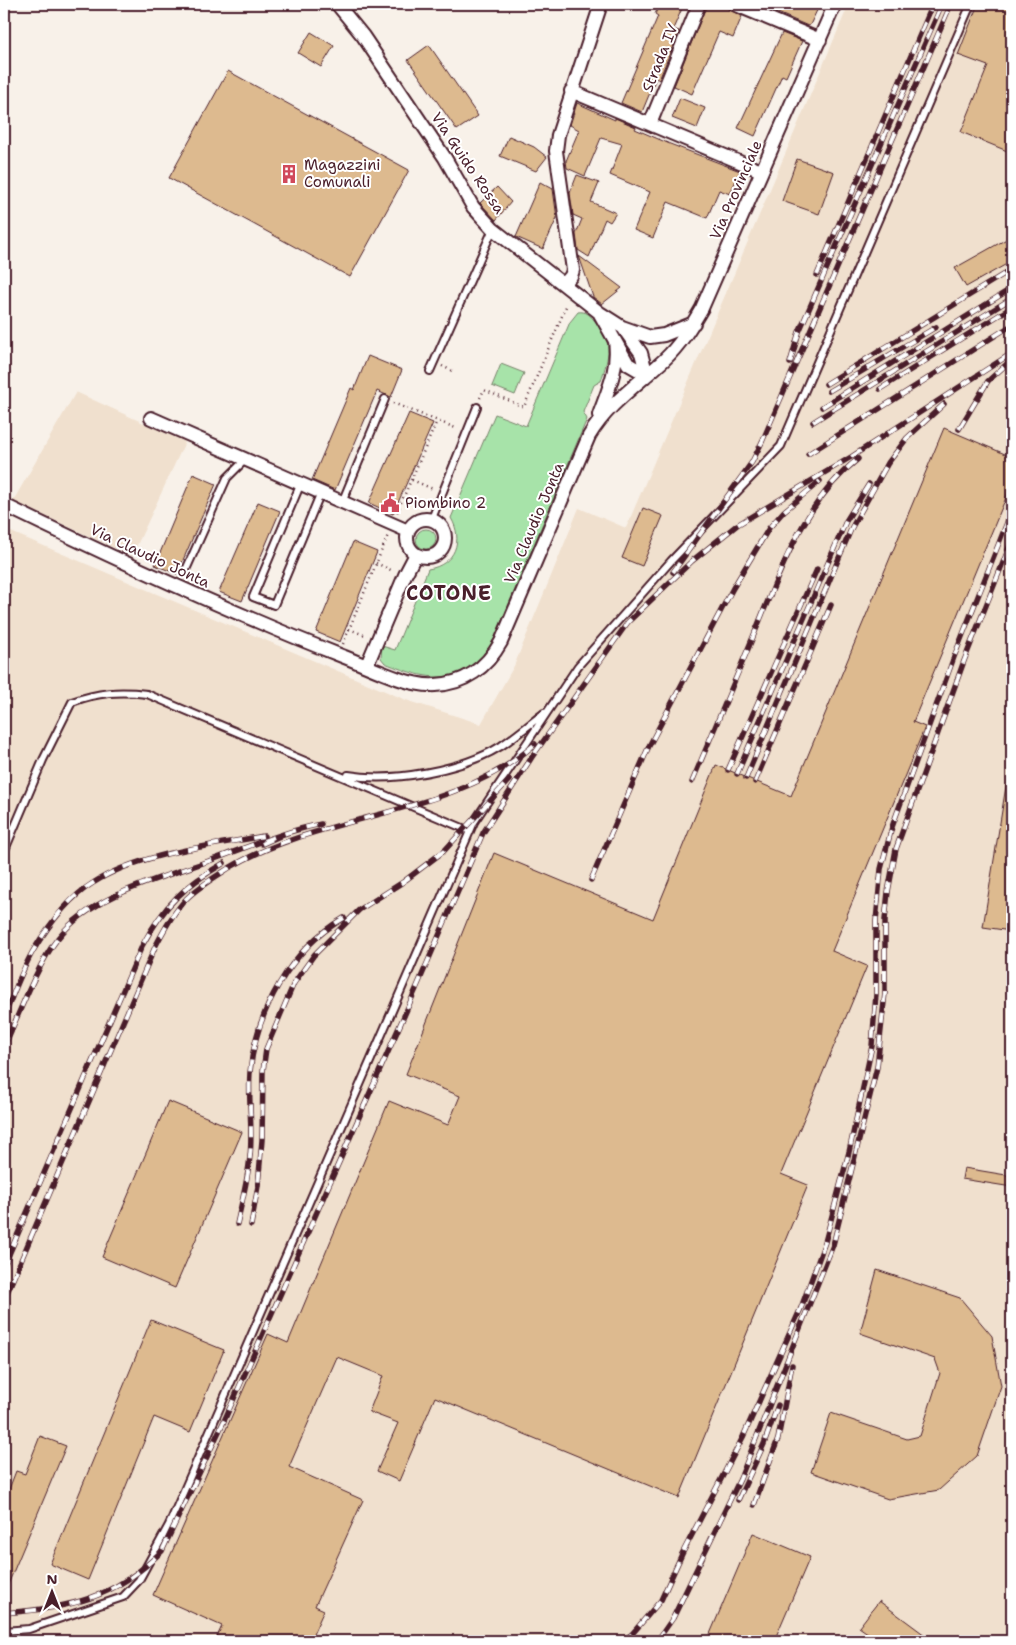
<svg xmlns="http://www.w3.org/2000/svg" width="1016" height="1645" font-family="'Shantell Sans',sans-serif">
<rect width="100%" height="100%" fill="#f8f1e9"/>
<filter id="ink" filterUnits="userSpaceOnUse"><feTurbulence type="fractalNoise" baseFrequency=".02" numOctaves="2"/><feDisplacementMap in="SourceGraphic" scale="10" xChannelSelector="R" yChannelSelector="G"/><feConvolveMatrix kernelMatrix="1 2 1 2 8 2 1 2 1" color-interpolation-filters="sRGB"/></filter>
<g filter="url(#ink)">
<path fill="#f0e0ce" d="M849 4H1012V1641H4V529L406 700 481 724 514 666 579 508 626 528Z
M76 392 185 442 132 556 13 501Z"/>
<path fill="#a7e3a9" stroke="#78816a" d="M578 312C586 311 589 314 594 320 614 342 609 355 601 381L594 385 583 412 587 419 494 639C466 688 431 682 385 663L381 658 382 646 395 650 428 569C455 565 464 540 451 518L495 414 526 426 570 322Z
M501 364 524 373 515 395 492 386Z
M416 539a10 10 0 1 1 20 0a10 10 0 1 1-20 0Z"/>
<path fill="#ddba8f" stroke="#4a1f2b" d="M660 4H684L673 29 679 31 659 80 656 78 642 112 621 103 658 16 655 14Z
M707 4H726L728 9 742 16 733 38 719 32 692 94 674 86Z
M757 4H820L810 25 808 26Z
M978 4H1012V153L961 132 988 66 958 55Z
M311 32 334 46 321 67 298 53Z
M782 33 802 41 786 77 782 75 755 136 738 128Z
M429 45 478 116 457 130 408 60Z
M228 71 409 170 350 277 169 178Z
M680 98 705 108 697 128 672 118Z
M577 103 615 120V118L636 127 635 129 670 144 740 171 730 194 719 190 707 218 668 202 653 238 634 230 650 192 610 175 622 144 601 138 585 176 567 168 566 161 579 130 570 125Z
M509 136 534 147 547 157 536 171 500 156Z
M797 159 834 172 819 214 782 201Z
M577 175 599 183 591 202 616 213 610 222 605 219 589 257 578 250 576 234 582 219 573 215 570 193Z
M540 182 553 189 557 218 543 249 516 237Z
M497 187 511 202 496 220 480 203Z
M1012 236V261L966 287 955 268Z
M579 256 622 288 602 304 593 297Z
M368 356 402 370 391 397 377 391 335 490 312 480 351 388 354 390Z
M409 413 433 423 393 514 369 503Z
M944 428 1012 457V483L913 722 925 727 832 951 867 966 781 1174 808 1185 679 1498 435 1397 399 1481 377 1471 398 1423 369 1412 383 1376 337 1357 289 1467 363 1500 315 1606 324 1610 310 1641H215L222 1626 153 1595 268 1334 288 1343 389 1101 448 1125 460 1096 406 1074 494 853 653 919 716 765 791 796Z
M193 474 216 484 177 574 155 565Z
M258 502 280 511 242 601 219 592Z
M643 508 663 516 642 566 622 558Z
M353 542 377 552 340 642 316 632Z
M1006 786H1012L1011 931 983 927Z
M168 1101 242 1132 175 1288 102 1257Z
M964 1168 1012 1176V1187L962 1179Z
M877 1270 960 1298 992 1336 1001 1386 977 1456 939 1490 888 1499 811 1472 831 1413 907 1439 920 1436 940 1373 935 1359 860 1333Z
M151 1320 224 1350 190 1432 154 1417 88 1580 50 1564Z
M40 1436 66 1446 4 1594V1502L16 1471 25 1474Z
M753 1533 810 1557 774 1641H707Z
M879 1601 933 1641H879L859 1627Z"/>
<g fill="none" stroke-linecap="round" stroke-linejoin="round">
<g stroke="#4a1f2b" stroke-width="10">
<path id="service" d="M430 371 493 229
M301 483 253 597 274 605 321 492
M343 500 385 399
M431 521 477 407
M185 572 227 478 246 459
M348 775C392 783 463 770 501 746 516 736 530 724 544 713
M4 852 43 760 72 702C98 692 120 691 147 694L470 831
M4 1631 29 1629 123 1597 139 1580 169 1525 474 822 578 666 671 561 781 446 971 4"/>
</g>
<g stroke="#4a1f2b" stroke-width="16">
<path id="minor" d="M337 4 363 36 445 158 473 207 493 229 600 313 622 327 650 337 664 335 694 323
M734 4 820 40
M571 91 761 171
M650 124 699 4
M564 284 571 276 573 270 556 151 558 135 601 4
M600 314 628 364 647 375
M624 329 641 353 647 375
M599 415C608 390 619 368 615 341
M151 418 408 531
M4 505C115 559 227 611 342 656 369 666 407 687 435 685 465 684 487 667 501 642L589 436C608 404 637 385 664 360 680 345 691 327 702 308L835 4
M407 538a19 19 0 1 1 38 0a19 19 0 1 1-38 0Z
M367 665 405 575 416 554"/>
</g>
<path stroke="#4a1f2b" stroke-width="2.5" stroke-dasharray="1 4" stroke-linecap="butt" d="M442 366 454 372
M480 398 484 390 524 407 567 304
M393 403 458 429
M412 480 433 489
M397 512 437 421
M376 563 393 571
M349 629 367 636
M343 644 388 535"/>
<use href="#service" stroke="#fff" stroke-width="6"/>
<use href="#minor" stroke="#fff" stroke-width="12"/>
<g stroke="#4a1f2b" stroke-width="5.5">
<path id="rail" d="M817 275 933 4
M790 363 799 332 942 4
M826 384 1012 269
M880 389 1012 307
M829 391 936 327
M822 407 1012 288
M813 422 1012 298
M959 429 988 381 1009 362
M808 454 1012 325
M673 572 752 462 762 442 951 4
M728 770 817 569
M737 774 846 521 869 484
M746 778 852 527 888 463 907 438 944 404
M692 782C712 734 733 685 753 637 779 575 802 503 858 459
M755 782 831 605
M262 844 280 836
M591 880 649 746 733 588 769 528 784 511 820 481
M4 1017C13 995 21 972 33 951 48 926 67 899 93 883 139 853 210 846 264 836
M4 1047C19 1014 37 965 58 938 93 893 169 876 220 857 253 845 286 831 321 824
M237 1224C242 1201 248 1179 250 1156 253 1128 248 1100 250 1072 256 1012 290 949 344 918
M251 1225 258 1186 262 1140 263 1071 266 1049 294 983 314 955 359 910 403 882 444 851 509 780
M4 1266 142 946C164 905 184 886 224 863
M4 1300 155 947C164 930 173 913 186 899 198 887 215 877 229 868 323 812 454 817 535 744
M738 1500 764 1444 778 1405
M754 1505 778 1439 792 1365
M4 1613C70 1608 114 1599 162 1551L224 1421 416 989 483 833 532 757 628 622 692 561 737 525 851 457 1012 353
M623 1641 632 1634 661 1600 682 1554 743 1437 801 1308 825 1242 849 1152 872 1046 876 994V921L881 869 892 827 954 657 1012 510
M657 1641 673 1618 740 1479 833 1245 877 1067 885 993V920L888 892 896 849 964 661 1012 540"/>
</g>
<use href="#rail" stroke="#fff" stroke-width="4" stroke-dasharray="11" stroke-linecap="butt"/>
</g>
</g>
<defs>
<g id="building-bare" transform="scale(1.5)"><path d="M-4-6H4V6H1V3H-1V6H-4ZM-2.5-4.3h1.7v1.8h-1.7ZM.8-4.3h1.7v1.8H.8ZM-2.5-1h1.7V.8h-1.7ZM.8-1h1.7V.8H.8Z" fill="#d1495b" stroke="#fff" stroke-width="2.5" paint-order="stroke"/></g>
<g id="civic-bare" transform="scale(1.5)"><path d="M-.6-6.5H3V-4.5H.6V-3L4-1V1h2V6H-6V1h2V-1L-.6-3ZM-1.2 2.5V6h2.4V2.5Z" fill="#d1495b" stroke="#fff" stroke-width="2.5" paint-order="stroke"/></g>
</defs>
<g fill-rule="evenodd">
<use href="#building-bare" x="289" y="174"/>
<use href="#civic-bare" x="390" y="503"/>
</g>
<g text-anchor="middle" stroke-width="4" stroke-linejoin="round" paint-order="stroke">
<g font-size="15" fill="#4a1f2b" stroke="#fff">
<text transform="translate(660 58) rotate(-68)" y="5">Strada IV</text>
<text transform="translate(468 163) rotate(56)" y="5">Via Guido Rossa</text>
<text transform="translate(736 190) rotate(-66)" y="5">Via Provinciale</text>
<text transform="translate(534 523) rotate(-67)" y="5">Via Claudio Jonta</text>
<text transform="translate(150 556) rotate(25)" y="5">Via Claudio Jonta</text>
</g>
<g font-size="15" fill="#4a1f2b" stroke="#fff" text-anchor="start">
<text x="304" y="170">Magazzini<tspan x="304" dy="17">Comunali</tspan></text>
<text x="405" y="508">Piombino 2</text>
</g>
<g font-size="20" font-weight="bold" letter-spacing="1" fill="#4a1f2b" stroke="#fff">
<text x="449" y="600">COTONE</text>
</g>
</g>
<rect width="1016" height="1645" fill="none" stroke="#fff" stroke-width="20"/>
<rect x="10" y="10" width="996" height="1625" fill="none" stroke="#4a1f2b" stroke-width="2" filter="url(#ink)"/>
<g transform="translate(52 1592)" stroke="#ffffff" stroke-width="4" paint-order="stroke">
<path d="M0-4L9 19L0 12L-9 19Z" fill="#4a1f2b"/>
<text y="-8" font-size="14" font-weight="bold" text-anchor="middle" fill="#4a1f2b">N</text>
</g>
</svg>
